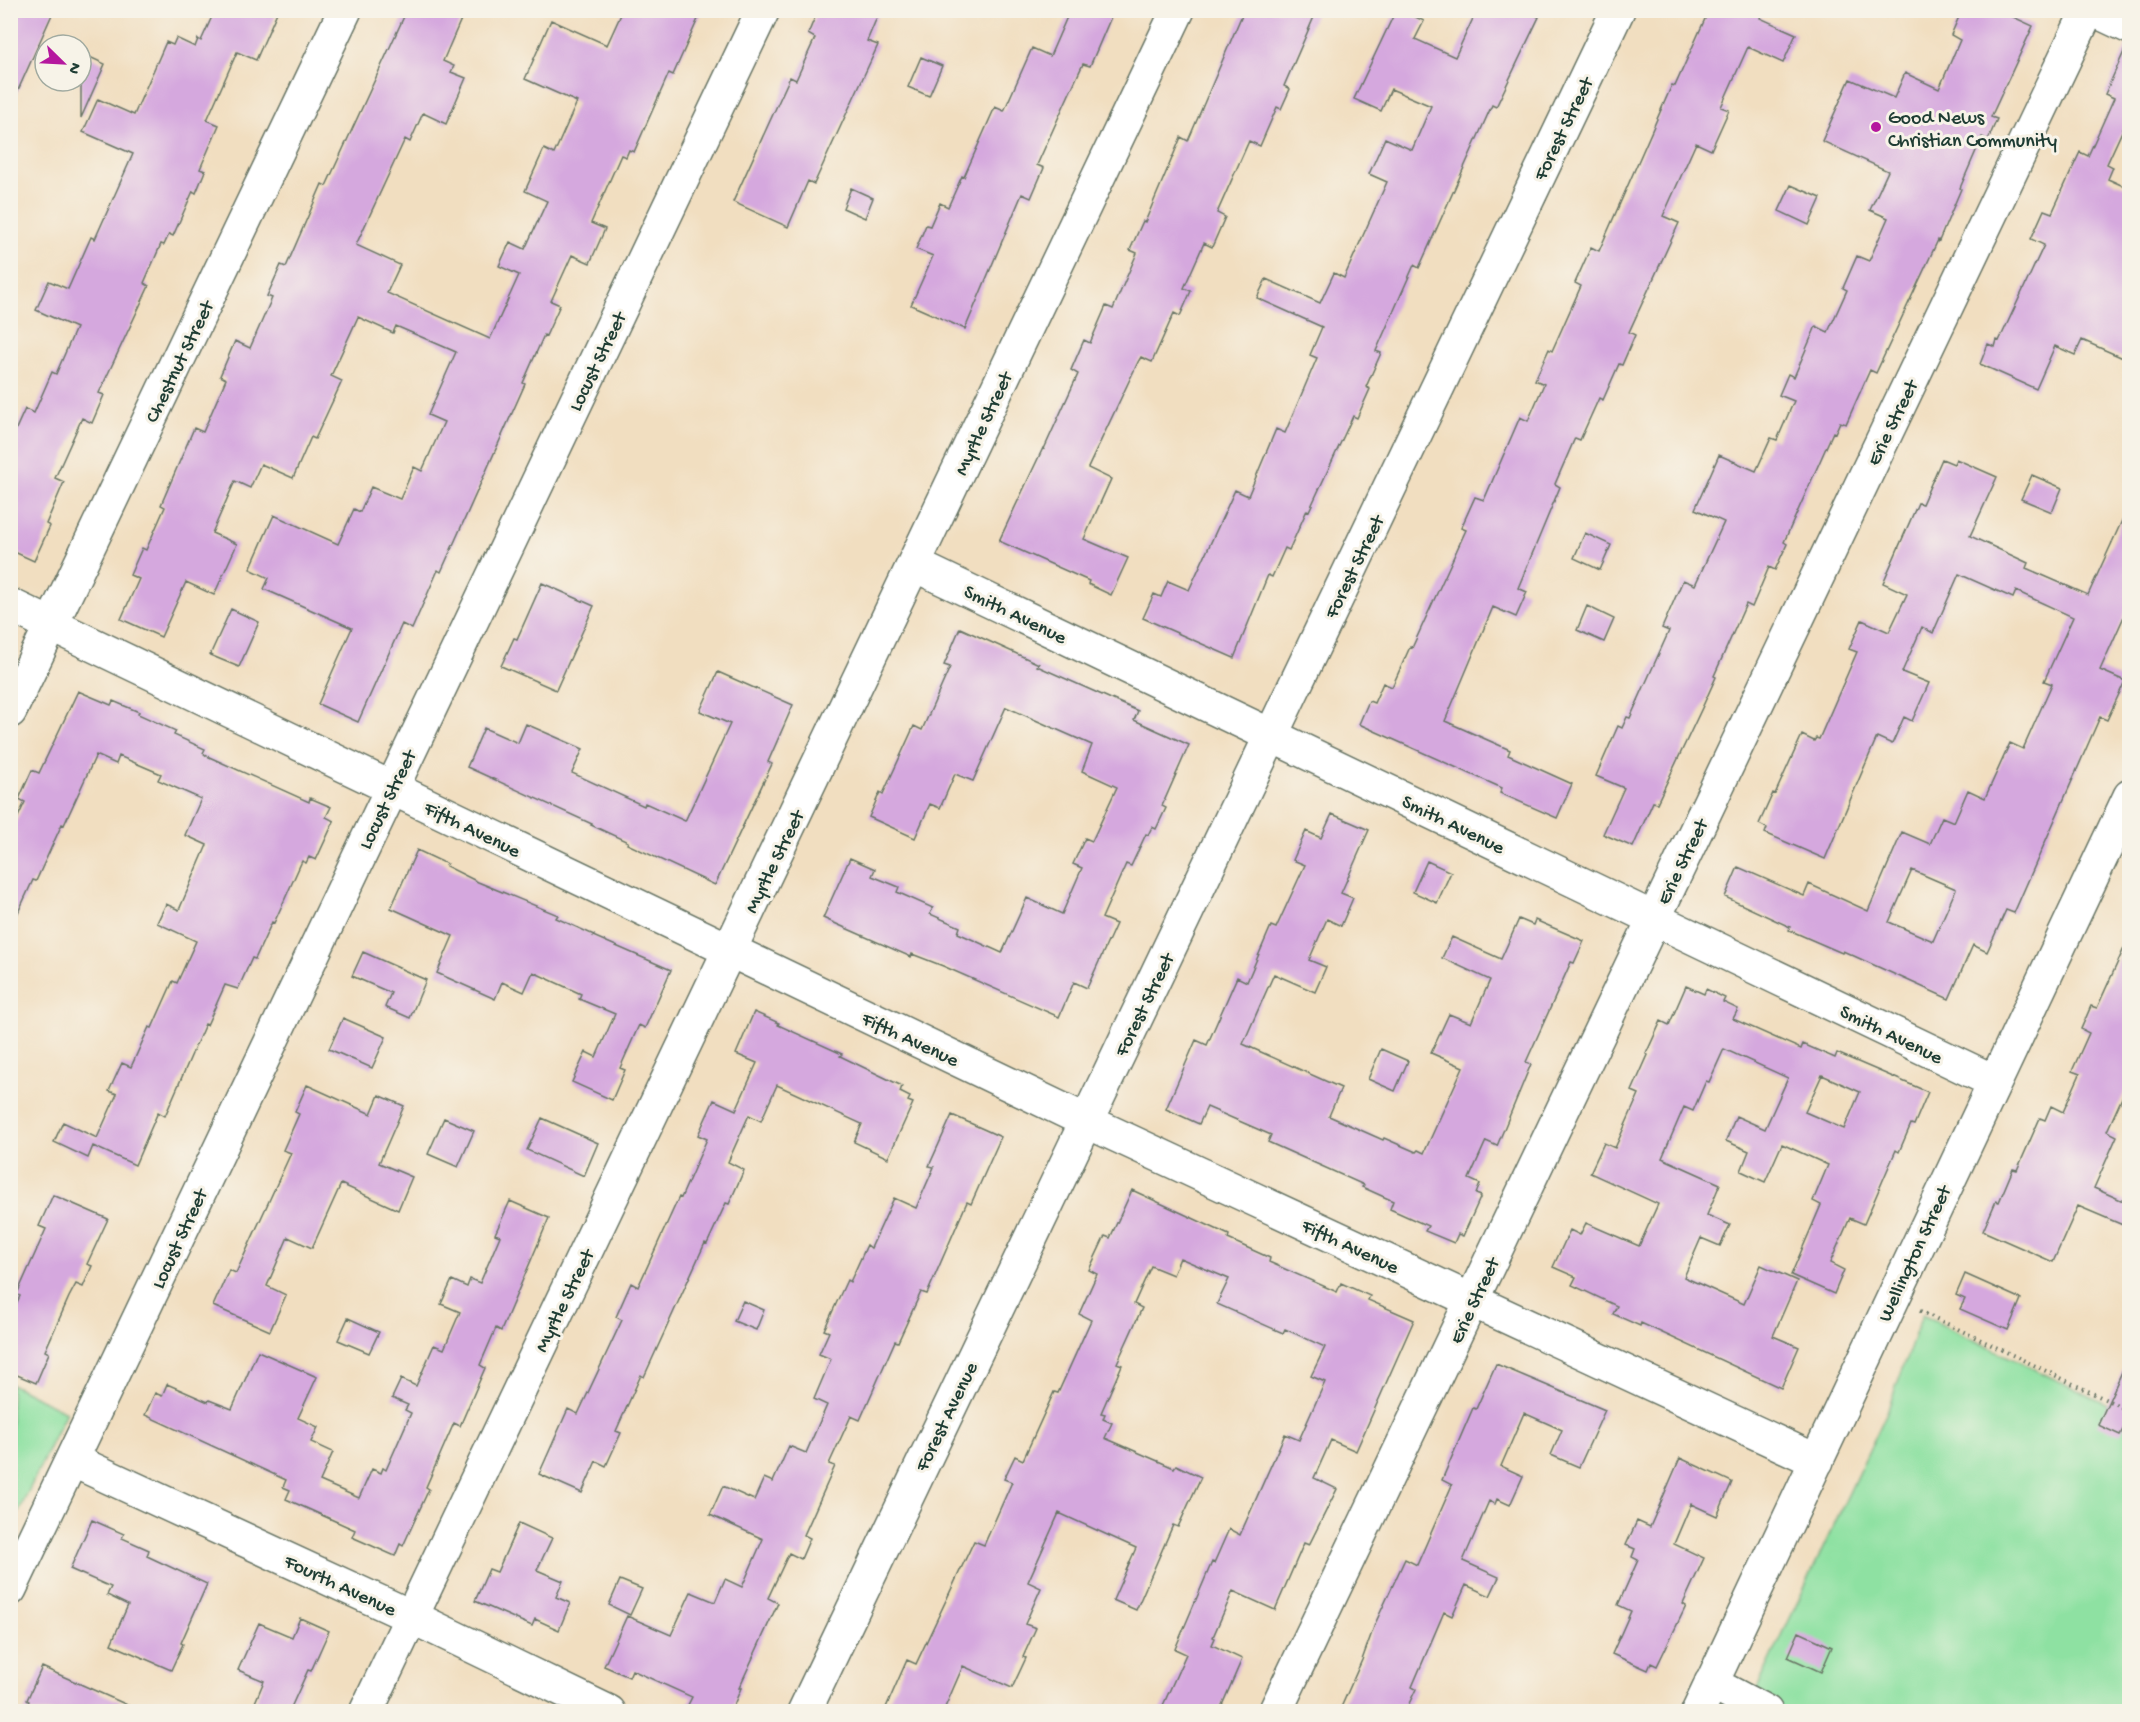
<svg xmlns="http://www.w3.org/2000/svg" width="2140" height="1722" font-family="'Gochi Hand',sans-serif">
<rect width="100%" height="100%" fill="#f7f3e8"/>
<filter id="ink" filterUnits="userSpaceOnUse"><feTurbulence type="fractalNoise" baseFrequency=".0167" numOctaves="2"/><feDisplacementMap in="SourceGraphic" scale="12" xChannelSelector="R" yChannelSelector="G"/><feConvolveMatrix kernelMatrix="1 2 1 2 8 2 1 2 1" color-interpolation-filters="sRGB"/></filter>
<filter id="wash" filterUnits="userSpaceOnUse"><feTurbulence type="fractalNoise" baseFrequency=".008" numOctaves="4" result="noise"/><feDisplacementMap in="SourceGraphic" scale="24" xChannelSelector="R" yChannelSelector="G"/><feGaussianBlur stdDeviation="1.35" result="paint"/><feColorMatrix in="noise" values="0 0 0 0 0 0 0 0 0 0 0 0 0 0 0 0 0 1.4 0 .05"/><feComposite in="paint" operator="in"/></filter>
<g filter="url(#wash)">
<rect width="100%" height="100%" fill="#f1dec0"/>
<path fill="#8ee1a2" stroke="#568f6b" stroke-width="1.5" d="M1922 1315 2129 1415V1711L1746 1712 1887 1412Z
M11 1384 66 1412 11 1528Z"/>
<g id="blocks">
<path fill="#d5a8de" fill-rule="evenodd" d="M10 10H54L10 108Z
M215 10H278L256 60 237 52 207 120 219 125 200 169 205 171 196 193 193 191 173 236 169 234 164 245 161 244 144 283 149 286 99 393 104 395 92 423 82 418 55 478 64 482 46 524 50 526 34 561 10 550V442L25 409 34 413 52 372 56 374 76 328 36 310 49 281 68 289 91 237 95 239 133 154 83 132 98 99 134 115 166 42 173 45 176 38 195 47 198 39 201 41Z
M407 10H465L443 61 454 66 451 72 466 78 446 124 423 113 410 142 405 139 356 245 400 265 387 293 490 339 519 275 499 266 510 242 525 249 547 201 525 191 544 149 554 154 577 102 525 79 551 20 607 45 623 10H702L673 75 669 73 634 152 629 150 626 157 621 155 591 223 605 229 590 263 572 255 551 301 560 305 546 336 544 335 523 383 525 384 441 572 438 570 412 629 402 624 358 722 318 704 352 628 264 589 269 578 250 569 274 515 338 544 354 509 360 512 371 487 400 499 414 467 422 471 444 422 428 415 456 352 396 326 393 333 358 317 331 376 342 381 315 439 311 437 293 478 261 464 250 488 235 481 212 533 237 544 214 595 186 582 161 637 121 619 139 579 130 575 142 548 146 550 165 507 161 505 194 428 203 432 226 379 220 376 235 341 250 348 272 298 267 296 281 265 286 267 322 184 326 186Z
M818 10H880L867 41 878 45 814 184 808 181 788 227 733 202 790 77 796 80 815 38 808 34Z
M1070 10H1114L1090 66 1083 64 1065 103 1037 165 1044 168 1031 198 1022 194 965 329 911 305 933 256 916 249 926 225 930 226 940 203 948 207 962 176 964 177 995 107 1004 111 1032 48 1050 56Z
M1244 10H1317L1284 86 1290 89 1281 109 1277 107 1260 146 1249 141 1217 213 1225 217 1212 247 1204 243 1184 288 1191 291 1180 316 1174 313 1152 362 1141 357 1138 362 1088 468 1111 479 1084 539 1128 558 1111 595 1088 584 1089 581 999 541 1043 448 1044 449 1078 374 1071 370 1084 340 1090 343 1106 306 1113 309 1137 253 1130 250 1143 221 1145 222 1181 137 1188 141Z
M1396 10H1401L1424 21 1415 39 1455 57 1477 10H1524L1539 17 1496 107 1492 105 1419 268 1414 265 1376 351 1381 353 1366 387 1370 389 1357 418 1353 416 1309 511 1307 510 1289 550 1285 548 1272 577 1268 575 1234 658 1143 618 1154 594 1161 597 1168 581 1189 590 1235 490 1248 496 1276 429 1285 433 1317 358 1310 355 1322 327 1257 298 1266 279 1320 303 1334 273 1344 278 1387 182 1369 174 1385 138 1412 150 1431 106 1391 89 1381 111 1354 99Z
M1709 10H1764L1760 18 1796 34 1783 63 1748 47 1721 107 1729 110 1711 150 1696 143 1663 216 1679 223 1629 332 1635 335 1622 365 1619 364 1603 400 1599 398 1580 440 1575 438 1555 484 1560 487 1518 588 1527 592 1516 617 1493 607 1445 721 1510 750 1508 755 1572 784 1557 818 1500 793 1502 788 1359 724 1369 701 1374 703 1383 683 1392 687 1410 647 1412 648 1466 530 1461 528 1475 497 1484 500 1520 417 1528 421 1544 384 1535 380 1549 349 1552 351 1581 286 1575 283 1591 247 1599 251 1672 85 1675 86Z
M1962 10H1998L2033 26 1991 117 1997 119 1988 140 1982 137 1960 188 1961 189 1939 241 1938 240 1876 373 1870 370 1846 424 1840 422 1835 433 1833 432 1784 542 1787 544 1775 570 1769 567 1752 607 1746 604 1714 676 1716 677 1702 708 1657 803 1653 802 1633 847 1603 834 1624 788 1596 776 1618 726 1622 728 1627 717 1630 718 1669 631 1662 628 1683 580 1695 585 1724 522 1695 509 1719 455 1756 471 1771 438 1777 440 1794 401 1779 395 1788 374 1794 377 1816 326 1828 332 1847 290 1843 288 1857 256 1869 261 1888 218 1870 210 1888 171 1822 141 1850 79 1894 98 1905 73 1939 89 1960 40 1951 35Z
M2127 45H2130V114L2107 164 2113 167 2108 179 2130 189V361L2082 340 2075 355 2055 346 2036 389 1980 364 1988 344 1995 347 1997 340 1999 341 2044 245 2031 239 2044 210 2052 213 2080 152 2088 156 2114 98 2105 94Z
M81 53 105 64 81 118Z
M921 57 942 66 929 96 908 87Z
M1791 185 1821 198 1809 225 1779 211Z
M851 188 873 198 865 218 843 208Z
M1942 459 1954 464 1956 459 1997 477 1970 536 2028 563 2026 568 2088 595 2130 503V603L2100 670 2125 681 2107 720 2100 717 2014 913 2006 910 1987 952 1973 945 1949 999 1843 951 1842 953 1789 930 1790 927 1725 897 1738 867 1804 896 1809 884 1868 911 1902 832 1930 844 1942 817 1954 822 1968 790 1985 798 2010 743 2023 749 2052 684 2044 681 2073 617 2016 591 2013 598 1959 574 1933 633 1922 627 1902 672 1929 683 1912 721 1904 717 1892 744 1877 737 1825 859 1765 833 1767 828 1759 824 1773 793 1775 794 1802 735 1814 741 1816 738 1819 739 1857 652 1849 649 1862 620 1889 632 1907 594 1883 583 1918 503 1922 504ZM1912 870 1956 889 1933 941 1889 922Z
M2032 475 2062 488 2052 512 2021 499Z
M1585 533 1611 545 1600 570 1574 558Z
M542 583 594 606 556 690 501 666 514 638 517 639Z
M1587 606 1614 619 1604 642 1577 630Z
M231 609 259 622 239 667 210 655Z
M960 628 1039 664 1037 666 1138 711 1134 720 1189 745 1162 806 1166 808 1156 829 1152 827 1148 835 1146 834 1131 866 1126 864 1102 918 1116 924 1087 988 1074 982 1059 1017 943 966 912 954 911 957 823 918 850 858 875 869 872 876 899 887 897 892 933 908 930 914 960 927 958 933 1002 953 1027 898 1062 914 1082 868 1073 864 1085 838 1092 841 1117 787 1082 771 1092 745 1006 707 973 781 955 774 940 808 930 804 915 838 869 817 880 792 883 794 914 726 922 730 950 667 944 665Z
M718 672 793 705 768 762 772 764 715 885 627 844 628 842 591 825 592 824 467 767 484 728 518 743 526 724 583 749 572 773 644 806 645 803 685 821 730 724 700 711Z
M78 691 111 705 113 701 139 712 138 714 176 731 174 735 205 749 203 753 207 756 309 802 310 798 331 807 326 817 334 821 316 860 309 857 306 863 302 861 274 923 272 922 255 959 252 958 238 989 225 985 207 1025 205 1024 165 1116 158 1112 135 1165 93 1146 88 1158 54 1142 63 1122 97 1138 117 1094 109 1091 122 1063 131 1067 149 1027 152 1028 173 981 177 983 196 941 157 923 166 904 179 910 207 845 185 835 201 799 158 780 161 774 119 756 116 764 96 755 64 825 62 824 36 881 33 880 10 930V834L25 802 19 799 32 770 39 773Z
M1332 814 1369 830 1341 893 1353 898 1341 926 1327 919 1309 960 1326 967 1315 992 1274 974 1243 1044 1341 1088 1329 1116 1383 1140 1384 1138 1416 1152 1418 1150 1424 1153 1463 1067 1431 1053 1449 1014 1471 1023 1490 980 1442 958 1452 937 1501 959 1519 919 1533 925 1535 920 1584 941 1574 963 1571 962 1526 1062 1531 1064 1497 1146 1486 1141 1469 1179 1480 1184 1476 1194 1481 1196 1463 1236 1458 1234 1454 1243 1425 1231 1428 1226 1390 1209 1393 1201 1362 1187 1364 1185 1268 1142 1271 1135 1207 1107 1199 1124 1166 1109 1196 1040 1207 1045 1237 977 1247 982 1271 926 1276 928 1305 865 1293 860 1306 831 1321 838Z
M417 850 447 864 446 866 478 882 558 915 556 918 594 935 593 936 671 970 645 1028 639 1025 620 1068 625 1070 612 1100 572 1082 586 1052 596 1057 615 1014 579 999 581 994 533 972 524 992 502 982 495 999 437 973 453 936 391 908Z
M1427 861 1451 872 1437 903 1413 892Z
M2130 935V1080L2107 1131 2117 1136 2094 1188 2130 1204V1228L2078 1206 2053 1262 1983 1231 1996 1201 1999 1202 2013 1169 2017 1170 2040 1118 2045 1120 2051 1106 2063 1112 2080 1074 2072 1071 2089 1033 2081 1029 2091 1006 2097 1008Z
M363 952 426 980 410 1018 385 1007 391 993 352 976Z
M1686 986 1704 994 1706 989 1725 998 1723 1002 1738 1009 1733 1019 1801 1049 1803 1044 1835 1058 1837 1053 1928 1092 1914 1125 1911 1124 1899 1152 1896 1150 1864 1224 1850 1218 1830 1263 1844 1270 1834 1294 1791 1275 1821 1205 1813 1201 1828 1165 1782 1144 1765 1182 1741 1171 1749 1151 1726 1141 1736 1116 1765 1129 1788 1078 1724 1049 1709 1082 1706 1081 1693 1111 1684 1107 1662 1158 1720 1184 1707 1215 1730 1225 1720 1246 1701 1238 1684 1277 1744 1304 1761 1265 1797 1281 1773 1336 1799 1347 1781 1388 1641 1323 1640 1326 1613 1314 1617 1306 1572 1285 1576 1277 1553 1267 1570 1230 1580 1235 1586 1223 1639 1246 1658 1204 1590 1173 1604 1143 1615 1148 1639 1094 1632 1091 1648 1055 1646 1054 1661 1021 1669 1025ZM1822 1075 1860 1092 1844 1129 1805 1112Z
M754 1012 779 1023 778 1025 842 1054 840 1056 902 1086 900 1092 910 1097 908 1101 913 1103 888 1158 854 1142 862 1124 777 1085 761 1121 749 1115 728 1162 744 1170 729 1204 726 1203 707 1244 705 1243 644 1377 641 1375 616 1431 621 1433 606 1466 596 1461 582 1493 539 1474 568 1409 578 1414 622 1320 616 1317 631 1283 638 1287 679 1197 681 1198 707 1139 698 1135 714 1100 736 1110 757 1063 736 1054Z
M343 1018 386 1037 372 1068 329 1049Z
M1381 1049 1408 1061 1395 1091 1368 1079Z
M307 1085 371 1114 379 1095 404 1106 379 1163 412 1177 398 1210 341 1184 312 1248 288 1237 267 1286 286 1295 270 1331 213 1306 229 1270 236 1273 291 1153 283 1150 299 1114 295 1112Z
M952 1115 1001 1137 971 1204 967 1202 927 1294 921 1292 898 1342 895 1341 860 1420 851 1416 829 1464 835 1466 804 1535 810 1538 801 1559 789 1553 768 1598 778 1603 739 1688H741L731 1712H702L688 1705 692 1697 632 1670 629 1677 604 1666 627 1616 671 1635 691 1592 715 1602 725 1579 742 1587 763 1539 710 1515 723 1486 754 1500 764 1478 773 1482 789 1446 806 1453 827 1405 814 1399 831 1359 819 1354 829 1332 824 1330 847 1280 850 1282 867 1245 871 1248 894 1198 916 1208 934 1167 929 1166Z
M444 1118 474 1131 458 1167 428 1154Z
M542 1118 598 1143 584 1176 527 1150Z
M1132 1190 1229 1235 1228 1239 1270 1258 1269 1262 1337 1292 1341 1283 1370 1296 1368 1300 1414 1320 1356 1451 1331 1440 1314 1478 1337 1489 1309 1545 1304 1543 1275 1610 1233 1591 1213 1637 1215 1638 1212 1645 1242 1659 1219 1712H1160L1186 1654 1175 1649 1212 1562 1214 1563 1229 1529 1240 1535 1285 1434 1299 1440 1325 1382 1311 1376 1325 1347 1285 1329 1283 1333 1217 1304 1229 1279 1180 1258 1173 1275 1151 1266 1134 1304 1142 1308 1117 1363 1122 1365 1101 1413 1105 1414 1103 1419 1112 1423 1105 1438 1174 1468 1176 1465 1201 1477 1178 1527 1173 1525 1136 1610 1113 1600 1136 1548 1059 1513 1028 1582 1041 1588 1025 1624 1036 1628 1023 1657 1026 1658 1012 1688 963 1666 943 1712H884L907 1660 916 1664 974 1541 984 1545 1012 1482 1004 1479 1015 1456 1023 1460 1054 1392 1058 1393 1091 1320 1079 1314 1097 1274 1089 1270 1105 1236 1110 1238Z
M53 1195 108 1219 87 1264 92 1266 83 1287 76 1284 69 1297 45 1351 49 1353 36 1383 10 1372V1317L20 1296 17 1294 46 1229 39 1226Z
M510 1201 549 1218 501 1331 496 1328 480 1365 485 1368 460 1426 454 1423 426 1487 429 1489 403 1546 400 1544 395 1556 352 1537 355 1530 286 1499 290 1490 283 1487 286 1480 145 1415 155 1393 162 1396 167 1384 208 1402 209 1400 232 1409 258 1351 317 1377 298 1418 318 1427 311 1442 333 1452 320 1481 359 1498 372 1469 381 1473 383 1468 386 1470 411 1413 405 1410 408 1405 392 1398 401 1379 416 1386 434 1345 444 1349 460 1312 441 1304 452 1280 467 1287 470 1279 480 1283 500 1236 495 1234Z
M1965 1274 2021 1299 2008 1330 1960 1309 1965 1299 1956 1295Z
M743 1301 764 1310 756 1330 734 1321Z
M348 1318 379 1332 369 1353 338 1340Z
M2130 1354V1416L2120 1435 2098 1425Z
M1496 1364 1605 1410 1579 1467 1551 1455 1562 1430 1524 1413 1501 1466 1523 1476 1510 1505 1497 1499 1495 1504 1489 1501 1463 1561 1499 1577 1490 1596 1466 1585 1452 1616 1444 1612 1412 1687 1416 1689 1405 1712H1339L1362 1660 1375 1624 1405 1559 1417 1565 1452 1485 1442 1480 1473 1408 1476 1409Z
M1680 1458 1732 1482 1717 1516 1691 1504 1674 1544 1704 1558 1683 1604 1686 1606 1657 1666 1651 1663 1648 1670 1612 1654 1631 1611 1618 1605 1638 1560 1632 1557 1635 1549 1626 1545 1637 1521 1650 1527Z
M92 1520 124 1534 122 1538 149 1550 147 1556 207 1584 181 1643 183 1644 171 1670 111 1644 128 1605 107 1595 111 1587 70 1569Z
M519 1523 552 1538 537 1570 563 1581 556 1597 570 1603 559 1630 535 1619 532 1626 475 1601 489 1569 497 1572Z
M620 1580 642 1589 630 1615 609 1605Z
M300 1618 329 1631 311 1671 308 1670 289 1712H251L264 1681 238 1670 259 1623 292 1637Z
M1799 1632 1832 1647 1821 1672 1788 1657Z
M42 1667 143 1712H24L29 1701 27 1700Z"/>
</g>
</g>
<g filter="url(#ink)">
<use href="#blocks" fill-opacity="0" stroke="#687565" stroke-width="1.5"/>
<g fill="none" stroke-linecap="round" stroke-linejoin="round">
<g stroke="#687565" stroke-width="36">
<path id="minor" d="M2094 10 2130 27
M915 565 1993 1081
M10 605 1086 1121 1817 1461
M10 711 345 10
M72 1460 412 1617 609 1712
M10 1589 763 10
M1711 1683 1766 1712
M366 1712 1178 10
M804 1712 1618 10
M1275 1712 2088 10
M1698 1712C1844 1407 1984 1100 2130 796"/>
</g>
<path stroke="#687565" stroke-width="4" stroke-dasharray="1.5 4.5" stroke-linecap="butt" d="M1920 1311 2130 1411"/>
<use href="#minor" stroke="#fff" stroke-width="33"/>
</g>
</g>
<circle fill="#b5179e" stroke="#f7f3e8" stroke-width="2" cx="1876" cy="127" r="6"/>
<g text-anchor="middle" stroke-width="6" stroke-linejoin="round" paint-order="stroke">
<g font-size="20" fill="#1f3d34" stroke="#f7f3e8" text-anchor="start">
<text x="1888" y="123">Good News<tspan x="1888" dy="23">Christian Community</tspan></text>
</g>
<g font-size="20" fill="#1f3d34" stroke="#f7f3e8">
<text transform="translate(1562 128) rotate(-64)" y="7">Forest Street</text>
<text transform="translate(178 361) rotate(-64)" y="7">Chestnut Street</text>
<text transform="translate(596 361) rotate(-64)" y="7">Locust Street</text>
<text transform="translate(1891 422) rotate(-64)" y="7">Erie Street</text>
<text transform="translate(982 423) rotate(-65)" y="7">Myrtle Street</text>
<text transform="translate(1353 566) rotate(-64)" y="7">Forest Street</text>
<text transform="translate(1016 613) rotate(26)" y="7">Smith Avenue</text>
<text transform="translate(386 799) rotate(-64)" y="7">Locust Street</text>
<text transform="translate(1454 823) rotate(26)" y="7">Smith Avenue</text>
<text transform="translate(473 828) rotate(26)" y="7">Fifth Avenue</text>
<text transform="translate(773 861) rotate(-64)" y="7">Myrtle Street</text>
<text transform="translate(1681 861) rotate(-64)" y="7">Erie Street</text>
<text transform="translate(1143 1004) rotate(-64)" y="7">Forest Street</text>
<text transform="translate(1892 1033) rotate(26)" y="7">Smith Avenue</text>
<text transform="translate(911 1038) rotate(25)" y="7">Fifth Avenue</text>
<text transform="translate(178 1238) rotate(-65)" y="7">Locust Street</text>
<text transform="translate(1351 1245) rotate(25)" y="7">Fifth Avenue</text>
<text transform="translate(1913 1253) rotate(-65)" y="7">Wellington Street</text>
<text transform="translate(563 1300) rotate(-64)" y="7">Myrtle Street</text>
<text transform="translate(1473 1300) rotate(-65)" y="7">Erie Street</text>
<text transform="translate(945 1416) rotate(-64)" y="7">Forest Avenue</text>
<text transform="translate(341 1584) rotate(25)" y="7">Fourth Avenue</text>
</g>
</g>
<rect width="2140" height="1722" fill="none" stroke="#f7f3e8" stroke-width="36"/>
<g transform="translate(63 63) rotate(114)"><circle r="28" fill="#f7f3e8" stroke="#a1aaa0" stroke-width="1.5"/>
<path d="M0-4.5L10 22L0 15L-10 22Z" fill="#b5179e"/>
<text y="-9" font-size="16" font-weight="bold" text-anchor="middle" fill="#1f3d34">N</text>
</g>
</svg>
